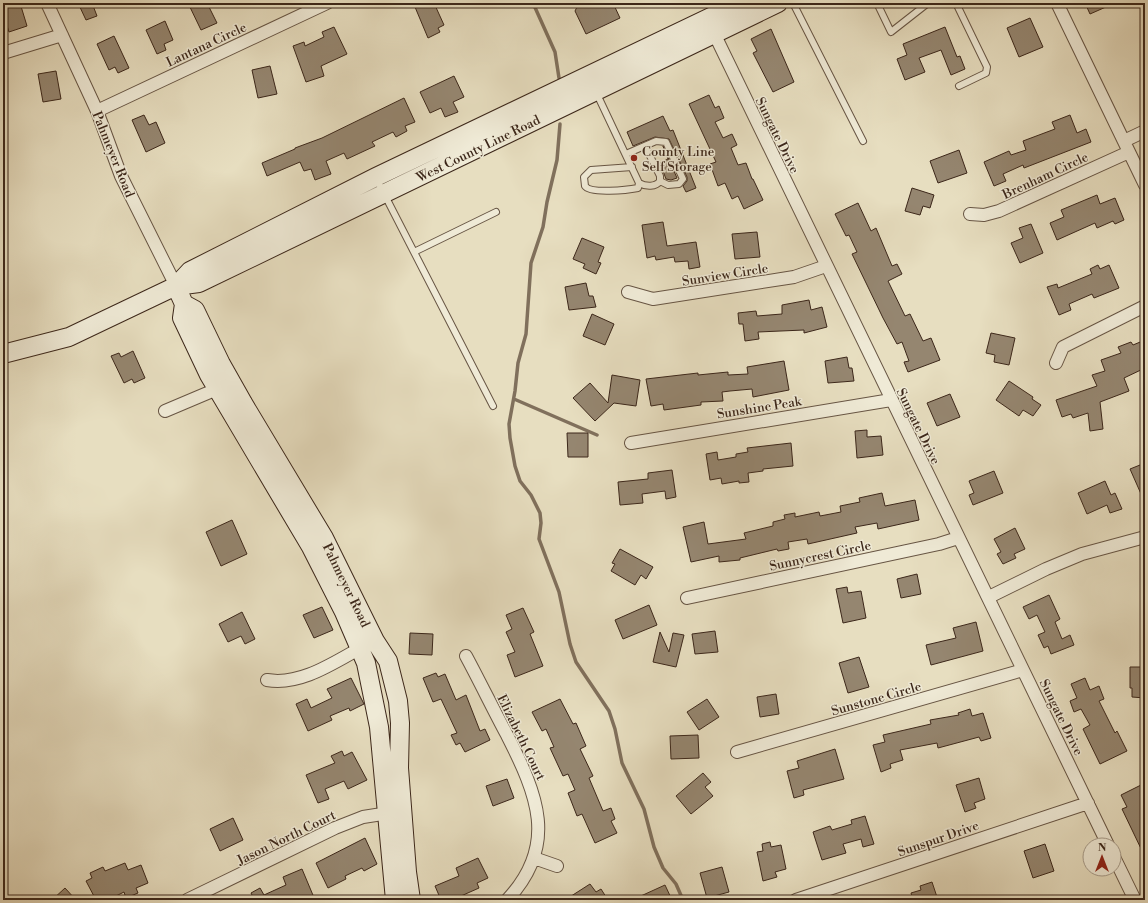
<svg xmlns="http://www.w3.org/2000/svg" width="1148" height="903" font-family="'Libre Bodoni',serif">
<rect width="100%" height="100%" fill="#e7dec0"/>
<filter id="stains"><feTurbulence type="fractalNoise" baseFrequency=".005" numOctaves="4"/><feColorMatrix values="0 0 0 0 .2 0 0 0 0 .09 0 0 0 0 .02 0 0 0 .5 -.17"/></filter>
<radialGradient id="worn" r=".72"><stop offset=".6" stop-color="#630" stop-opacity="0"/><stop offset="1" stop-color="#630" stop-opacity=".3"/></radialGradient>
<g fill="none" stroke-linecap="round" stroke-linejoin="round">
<path stroke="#80705c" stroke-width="3.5" d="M533 3 555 52 559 78
M560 124 557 160 547 202 543 227 531 263 526 334 518 363 515 391 509 424 510 438 515 466 520 481 531 495 540 513 541 523 539 539 559 592 570 644 576 662 609 711 615 729 622 763 644 809 654 847 663 868 676 884 683 900
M514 399 597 435"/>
</g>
<path fill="#958670" stroke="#3c271a" d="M3 3H20L27 26 9 32 3 13Z
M78 3H92L97 16 86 20Z
M188 3H207L217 23 201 30Z
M424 3H434L444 25 438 28 440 32 428 38 415 7Z
M579 3H613L620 18 586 34 575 11Z
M1085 3H1115L1090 14Z
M1030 18 1043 47 1019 57 1007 28Z
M165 21 173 40 164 44 166 50 157 54 146 30Z
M334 27 347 54 321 66 324 76 306 82 293 46 304 42 305 46 324 37 322 32Z
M945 27 957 57 960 56 965 69 951 75 941 50 919 58 925 72 905 80 897 59 907 55 903 44Z
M771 29 794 82 773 92 753 53 757 51 751 39Z
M114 36 129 68 118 73 115 67 109 70 97 44Z
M270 66 277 94 258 98 252 70Z
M56 71 61 99 43 102 38 74Z
M454 76 464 97 453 102 458 112 445 117 441 108 430 113 420 92Z
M709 95 715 108 719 106 724 118 715 122 723 138 732 134 737 145 731 148 738 165 746 163 752 179H753L763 200 744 209 738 196 732 199 725 183 718 186 710 164 716 162 689 104Z
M404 98 415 122 405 126 407 131 396 137 393 132 372 142 375 146 347 159 344 153 326 161 331 174 315 180 311 169 304 171 300 162 267 176 262 163 295 149V148L322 138Z
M144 115 149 125 156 122 165 143 146 152 132 120Z
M1070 115 1077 133 1086 129 1091 142 1024 168 1023 165 1003 174 1006 181 994 186 984 162 1009 151 1011 155 1026 150 1023 141 1055 129 1052 122Z
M663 116 670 131 673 130 696 188 686 192 683 186 687 181V177L669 139 655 137 633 146 627 132Z
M663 146 677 178 671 180 666 179 660 163 668 159Z
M959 150 967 173 938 183 930 161Z
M912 188 934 195 930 208 923 206 920 215 905 211Z
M1097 195 1100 204 1115 198 1124 220 1115 224 1113 221 1097 228 1095 223 1057 240 1050 223 1064 217 1061 210Z
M858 203 871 231 876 228 892 266 897 264 902 274 888 281 905 316 910 314 923 341 931 338 940 360 908 372 904 362 909 361 902 342 897 344 883 318 852 254 857 252 849 235 846 236 835 214Z
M663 222 667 246 696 242 700 267 689 269 688 261 675 262 674 257 656 260 655 256 647 258 642 225Z
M1031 224 1043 253 1020 263 1011 243 1023 238 1019 228Z
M757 232 760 257 735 259 732 234Z
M582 238 604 247 598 262 601 263 596 274 583 268 585 264 573 259Z
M1098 265 1100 269 1109 265 1119 288 1094 298 1092 294 1069 304 1071 310 1059 315 1047 287 1057 284 1058 288 1092 274 1090 269Z
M586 283 589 296H593L596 307 569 310 565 287Z
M809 300 811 310 822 307 827 327 804 333V330L758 332 759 339 745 341 743 324H739L738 313 756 311 757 316 782 314V305Z
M592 314 614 324 605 345 583 336Z
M991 333 1015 338 1009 365 994 362 995 355 986 353Z
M1145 340V368L1124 378 1129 391 1100 402 1103 429 1090 431 1088 413 1073 418 1071 414 1062 417 1056 400 1097 386 1092 375 1105 371 1101 360 1121 353 1118 347 1131 342 1133 345Z
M133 351 145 378 134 383 132 379 124 383 111 356 119 353 121 357Z
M847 357 849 368H852L854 381 828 383 825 361Z
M784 361 789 390 753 397 752 389 730 391 722 392 723 401 701 402V405L664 410 663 404 651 406 646 379 698 373V375L728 372V375L748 374 747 367Z
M612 375 640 380 636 406 614 403 595 421 573 398 590 383 608 403Z
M1009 381 1033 397 1032 399 1041 405 1033 416 1023 410 1019 416 996 400Z
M950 394 960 417 937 426 927 403Z
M867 430V437L881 436 883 455 857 458 855 431Z
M567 433H588V457H568Z
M791 443 793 466 763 469V471L748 473 749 482 739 483V481L722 484 721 478 710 480 706 454 717 452 718 460 736 457V454L748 452 747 448Z
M1145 463V503L1130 469Z
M672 470 676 497 666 499 665 491 642 494 643 503 620 505 618 482 648 479V473Z
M994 471 1003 493 973 505 969 495 974 493 969 481Z
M1105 481 1111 495 1115 493 1122 509 1110 513 1107 505 1087 514 1078 493Z
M882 493 885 506 915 500 919 520 878 529 877 523 855 527 857 533 808 544 807 539 788 542 789 549 778 551 777 549 740 558V560L719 562V556L691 562 683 527 704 522 708 544 746 539 744 533 773 526V522L785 519 784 515 795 513V517L819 512 820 516 841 512 840 506 860 502 859 498Z
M232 520 247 554 221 566 206 532Z
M1015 528 1025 549 1014 554 1016 558 1003 564 997 554 1001 552 994 539Z
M620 549 653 567 646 579 641 575 635 585 611 571 615 564 612 563Z
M917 574 921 594 901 598 897 579Z
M847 587 848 593 861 591 866 618 843 623 836 589Z
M1049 595 1060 619 1055 622 1062 639 1070 635 1074 645 1051 654 1048 646 1044 648 1038 635 1045 632 1037 615 1029 619 1023 607Z
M649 605 657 625 623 639 615 620Z
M322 607 333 630 314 638 303 615Z
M523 608 534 632 530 634 543 666 515 677 507 655 515 652 506 632 512 629 506 615Z
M242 612 255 639 245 644 241 636 228 642 219 624Z
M976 622 983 651 931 665 926 645 956 638 953 628Z
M715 631 718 652 695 654 692 634Z
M660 632 669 652 673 633 684 635 676 667 653 662Z
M410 633 433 634 432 655 409 654Z
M859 657 869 687 848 693 839 663Z
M1130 667H1145V698L1132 697V688H1130Z
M436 673 438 677 445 674 456 700 466 695 480 731 485 729 490 740 465 752 460 743 456 745 451 735 457 733 441 699 433 702 423 678Z
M351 678 364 704 350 711 349 708 330 716 332 720 308 731 296 704 307 699 311 708 332 698 327 689Z
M1085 678 1090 690 1099 686 1104 699 1099 701 1115 733 1117 731 1127 751 1100 764 1083 729 1090 725 1081 709 1074 712 1070 701 1077 698 1071 684Z
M776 694 779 714 760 717 757 697Z
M560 699 573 724 576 723 586 746 580 749 593 776 589 778 603 811 611 808 615 819 611 821 617 833 595 843 582 814 577 816 568 793 575 790 568 774 563 776 550 748 554 747 546 729 542 731 532 712Z
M707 699 719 717 699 730 687 712Z
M970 709 972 716 983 713 991 738 981 741 979 737 938 748 937 743 900 750 903 760 890 764 891 768 881 772 873 745 885 742 883 735 931 724 930 720 959 715 958 713Z
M698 735 699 758 671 759 670 736Z
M835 749 844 779 803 790 804 795 794 798 787 771 799 768 797 761Z
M342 751 344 756 352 752 367 780 348 789 344 781 325 789 329 799 318 803 306 775 335 763 331 756Z
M703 773 711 782 705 787 713 796 691 814 676 796Z
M979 778 985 799 974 803 976 808 965 812 956 785Z
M507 779 514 798 493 806 486 786Z
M1141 785 1145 795V857L1122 809 1127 807 1121 795Z
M865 816 874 844 863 847 861 839 843 844 846 853 822 860 813 832 830 826 832 830 852 824 851 820Z
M233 818 243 840 220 851 210 829Z
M365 838 377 864 364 871 362 868 345 876 346 879 328 888 316 863Z
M770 842 771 847 781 845 786 869 775 872 777 877 763 881 757 852 763 851 762 844Z
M1045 844 1054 871 1033 878 1024 851Z
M478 858 488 878 477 883 479 888 452 900H441L435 886 459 876 456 868Z
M125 863 128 870 141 865 148 883 136 888 138 893 126 898 124 892 108 900H96L86 881 92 878 90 873 103 867 105 871Z
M722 867 729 892 707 898 700 873Z
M302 869 315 900H253L254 899 251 893 260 888 264 895 286 885 283 877Z
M932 882 938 900H913L911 893 921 890 920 886Z
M590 884 596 892 601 889 608 900H565Z
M665 885 672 900H632Z
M65 888 76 900H52Z"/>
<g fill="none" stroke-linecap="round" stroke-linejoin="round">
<g stroke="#675544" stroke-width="8">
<path id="lane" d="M793 3 863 141
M877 3 891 32 928 3
M956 3 987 67 986 73 959 86
M596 92 639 183C646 187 656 187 660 181V176L645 146
M626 154 656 141 666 142 683 179 679 184 668 185 660 181
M632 167 591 170 584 177 585 186C590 194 628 190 638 188L639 183
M376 178 493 406
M414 252 496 212"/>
</g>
<g stroke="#675544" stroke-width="14">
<path id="street" d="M47 3 97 111 121 176 176 286
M1057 3 1145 185
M711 27 1108 845
M3 53 62 35
M97 111 327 3
M1124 141 1145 131
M970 214 984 215 999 211 1129 152
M628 292 653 299 794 277 826 266
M1056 363 1063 347 1145 306
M165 411 217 389
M631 443 891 400
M989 597 1046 569 1082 554 1145 537
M687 598 939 544 958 538
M466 656C480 682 493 709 507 735 537 794 559 845 507 900
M267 680C302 686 336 661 366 645
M737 752 1023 670
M1114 857 1135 900
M534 858 557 866
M187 900 335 828 363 817 395 812
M796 900 1088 803"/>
</g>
<g stroke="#3c271a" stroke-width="20">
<path id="secondary" d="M176 286 184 304 182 318 209 375 311 547 344 612 366 663 379 727 395 900
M176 286 190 271 376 177 740 3
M184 304 195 310 221 364 243 403 324 538 375 641 388 661 398 701 400 723 399 768 407 872 411 900
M3 354 69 337 176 286 199 283 778 3"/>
</g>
<use href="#lane" stroke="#efead6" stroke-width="6"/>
<use href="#street" stroke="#efead6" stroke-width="12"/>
<use href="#secondary" stroke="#efead6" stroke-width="18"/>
</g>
<circle fill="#8f2418" stroke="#efead6" stroke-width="1.5" cx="634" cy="158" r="4"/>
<g text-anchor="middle" stroke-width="3" stroke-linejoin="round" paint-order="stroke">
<g font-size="13" fill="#3c271a" stroke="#efead6">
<text transform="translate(206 44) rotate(-25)" y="5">Lantana Circle</text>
<text transform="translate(778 135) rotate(64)" y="5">Sungate Drive</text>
<text transform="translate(478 148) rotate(-26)" y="5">West County Line Road</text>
<text transform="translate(114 154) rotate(68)" y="5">Pahmeyer Road</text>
<text transform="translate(1045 175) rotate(-25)" y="5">Brenham Circle</text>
<text transform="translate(725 274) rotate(-9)" y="5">Sunview Circle</text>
<text transform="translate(759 407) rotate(-9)" y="5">Sunshine Peak</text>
<text transform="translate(919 426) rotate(64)" y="5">Sungate Drive</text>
<text transform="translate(820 555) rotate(-12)" y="5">Sunnycrest Circle</text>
<text transform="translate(347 585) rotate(64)" y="5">Pahmeyer Road</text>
<text transform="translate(876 698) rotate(-16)" y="5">Sunstone Circle</text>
<text transform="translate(1062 717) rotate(64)" y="5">Sungate Drive</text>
<text transform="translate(522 737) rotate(64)" y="5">Elizabeth Court</text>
<text transform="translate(286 837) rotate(-26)" y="5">Jason North Court</text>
<text transform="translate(938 838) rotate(-19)" y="5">Sunspur Drive</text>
</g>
<g font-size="13" fill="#3c271a" stroke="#efead6" text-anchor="start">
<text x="642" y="156">County Line<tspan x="642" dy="15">Self Storage</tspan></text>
</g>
</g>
<rect width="1148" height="903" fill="none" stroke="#e7dec0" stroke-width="16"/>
<rect x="4" y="4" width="1140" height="895" fill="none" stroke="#3c271a" stroke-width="2"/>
<rect x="8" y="8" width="1132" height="887" fill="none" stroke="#3c271a"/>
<g transform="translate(1102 857)"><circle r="19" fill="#efead6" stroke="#a79c8b"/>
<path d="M0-3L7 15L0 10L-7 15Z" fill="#8f2418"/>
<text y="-6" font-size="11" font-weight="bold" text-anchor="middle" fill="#3c271a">N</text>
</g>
<rect width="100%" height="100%" filter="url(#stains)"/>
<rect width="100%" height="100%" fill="url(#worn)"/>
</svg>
